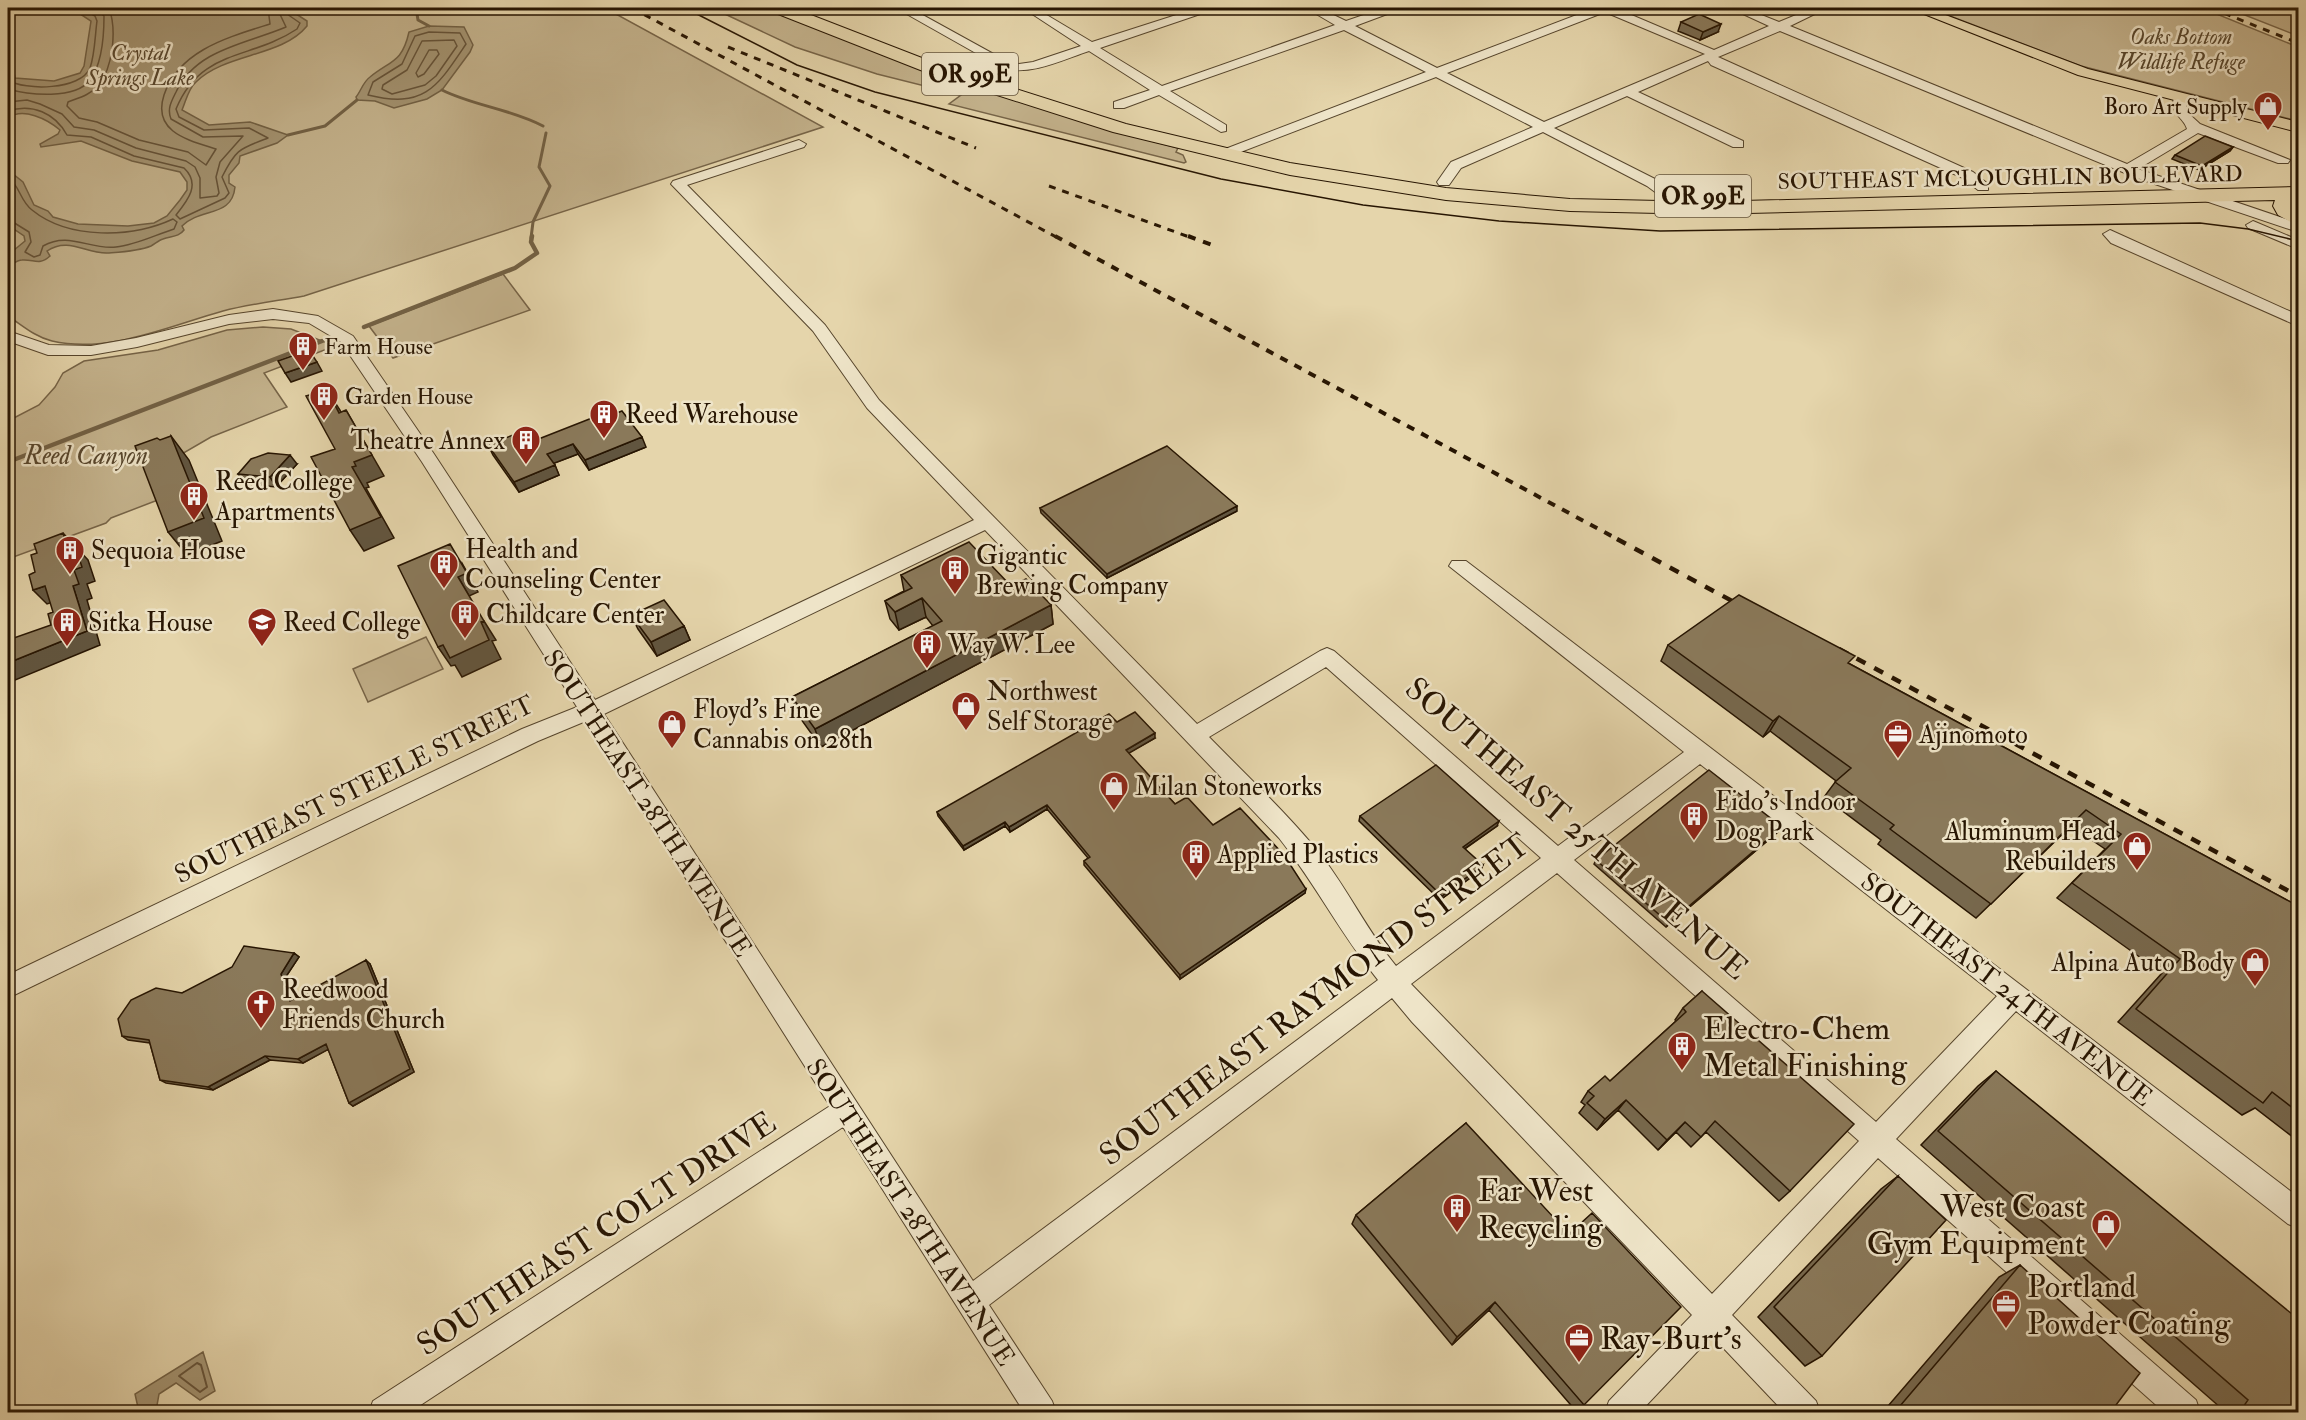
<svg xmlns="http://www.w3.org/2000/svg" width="2306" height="1420" font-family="'IM FELL Double Pica',serif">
<rect width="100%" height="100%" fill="#e5d5ab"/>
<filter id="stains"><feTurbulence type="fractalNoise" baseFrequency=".00333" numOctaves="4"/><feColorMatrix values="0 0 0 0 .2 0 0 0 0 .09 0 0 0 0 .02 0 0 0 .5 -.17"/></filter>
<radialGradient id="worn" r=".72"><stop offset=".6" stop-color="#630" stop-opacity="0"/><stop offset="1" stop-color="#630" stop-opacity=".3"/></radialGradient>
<path fill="#c5b48e" stroke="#766448" stroke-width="1.5" d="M8 8H605L823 127 304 296C277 301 249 304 223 311 169 326 109 354 52 341 35 337 22 325 8 316Z
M712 8H765L914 67 1110 130 1178 148 1176 152 1183 155 1186 162 1184 163 949 104 961 95 877 74 795 47Z
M1929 8H2202L2298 47V121L2081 66Z
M2227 8H2298V36Z
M503 274 530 310 393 358 369 326Z
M263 327 291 329 335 346 264 373 287 407 211 437 154 470 163 498 111 518 106 523 8 559V421L39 405 55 387 63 373 84 361 158 350 227 330Z
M426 637 443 669 368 702 353 669Z"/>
<path fill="#a49472" stroke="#726145" stroke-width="1.5" d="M71 8H287L307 21V26C282 57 225 53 196 82 188 89 186 101 182 110L209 125 250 122 288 135 277 143 240 156 239 163 229 175V183L235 187C232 218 201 207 182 226L184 230C179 237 171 236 163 239 159 240 155 244 151 246 139 251 122 252 109 253 87 255 69 236 47 251L50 256C39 266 34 259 22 260 18 260 12 264 8 266V255L25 241 24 236 8 225V170L23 182 34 205 48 211 53 217 78 224 128 226 154 223 167 216 180 200 187 190V182L180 172 132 161 81 141 41 147 40 144 58 134 60 130C47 119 23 107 8 118V74L14 73 15 78 54 81 80 73 84 66 91 21Z
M429 26 464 27 473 45 470 52 442 90 427 99 394 108 375 101 357 100 356 97C361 91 363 82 370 77 391 60 402 63 409 32Z
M203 1352 215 1391 200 1400 176 1383 159 1394 156 1411 139 1412 135 1394Z"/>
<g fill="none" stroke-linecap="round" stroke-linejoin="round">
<path stroke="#66543a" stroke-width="1.5" d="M109 8C117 30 113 68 98 86 90 95 78 98 68 102L67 106 79 118 97 122 139 140 188 152 206 165 216 149C188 140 152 132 164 95 179 50 229 37 270 24L268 8
M429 32 460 33 466 44C437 87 425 109 368 95L373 82 402 64 415 36Z
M454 40 457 46 436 76 425 85 392 94 382 89 383 85 407 70 422 41Z
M429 50H437L439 54 424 74 418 77 416 73Z
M8 80C25 91 81 90 90 68 95 54 95 35 97 21L95 16 82 8
M8 89C29 95 75 100 90 80 102 64 104 36 104 16L96 8
M8 102 27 100 40 104 62 114 74 127 94 130 136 148 186 161 195 167 200 178V198L217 196 219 193 216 177 220 162 243 136 203 137 171 119C167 109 171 102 176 92 196 49 246 44 286 27L277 8
M8 111C32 103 55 113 67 135L91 137 134 156 184 168C201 184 188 200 176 215L180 219 225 198 229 193 222 177C236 149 239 149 268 138L249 128 204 130 179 117 176 109C201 48 251 60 297 29L300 23 287 14 285 8
M8 177C20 186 20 201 32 210 69 240 132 238 173 219L177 222 174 229C155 235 136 245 116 247 89 250 69 231 43 246L40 255 34 257 25 252 31 242 29 232 8 219"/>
<path stroke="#66543a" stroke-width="2" d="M197 1363 201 1365 207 1387 200 1392 179 1376Z"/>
<path stroke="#726145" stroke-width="3" d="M416 8 418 20 429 26
M442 90C474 106 511 109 543 126
M288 135 325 126 357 100
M531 238 533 222 550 186 539 167 546 133"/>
<path stroke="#726145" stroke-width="4.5" d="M364 327 515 268 537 253 531 242 532 236
M8 462 322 341"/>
<g stroke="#56452c" stroke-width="2">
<path id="minor" d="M896 8H910L1008 62 1019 64 1033 62 1081 46 1023 8H1035L1092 42 1198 8H1213L1212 10 1100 48 1162 86 1335 25 1306 8H1319L1346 21 1384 8H1399L1398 10 1355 26 1437 68 1595 8H1615L1714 50 1769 26 1730 8H1744L1779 22 1813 8H1827L1790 26 2127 164 2187 129C2184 117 2168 114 2175 94H2185L2187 112 2200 124 2290 160 2288 163H2278L2198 133 2138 169 2298 223V232L2137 178 1780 31 1718 57 1973 172 1988 184V190H1978L1963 178 1711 65 1708 61 1638 92 1743 141V147H1733L1627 96 1554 128 1657 180 1673 196 1666 200 1647 186 1543 132 1461 168 1449 185H1439L1437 182 1451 162 1533 127 1436 77 1225 158 1220 157V151L1426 72 1344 30 1170 91 1226 125V131L1221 132 1159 95 1124 108H1114V102L1150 90 1089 51C1062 60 1033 75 1004 69ZM1605 12 1705 54 1544 122 1447 73Z
M799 140 806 144 804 147 687 185 825 325 879 400 1197 724 1320 651 1327 648 1334 651 1558 846 1684 752 1449 566 1452 561H1466L2298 1197V1228L2288 1224 2016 1011 1896 1139 2196 1400 2200 1412H2164L1878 1158 1732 1315 1816 1401 1820 1412H1784L1712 1336 1640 1412H1605L1609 1401 1692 1315 1412 1022 1392 998 989 1305 1052 1401 1056 1412H1024L843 1127 410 1412H369L373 1401 830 1106 586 721 538 741 8 998V975L522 729 577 707 422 462 341 342 309 323 273 319 229 324 137 347 91 355H48L8 341V331L49 345 91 346 136 338 229 315 273 309 318 316 353 336 434 454 595 700 974 520 867 408 813 331 671 184 673 181ZM985 530 1279 838C1315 883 1341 935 1378 980L973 1281 604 714ZM1326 667 1541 858 1396 966C1368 932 1348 890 1321 855 1287 813 1247 776 1209 737ZM1700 764 1997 996 1876 1122 1574 860ZM1557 873 1859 1141 1712 1294 1411 984Z
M2253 221 2298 240V249L2248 228 2246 225Z
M2110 230 2298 315V326L2111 243 2103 234Z"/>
</g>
<g stroke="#271502" stroke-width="2">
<path id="major" d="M1909 8H1927L2088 69 2298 122V132L2078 75Z"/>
</g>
<g stroke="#271502" stroke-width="2">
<path id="highway" d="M771 8H793L940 65 1126 124 1290 163 1446 188 1570 199 1705 202 2298 187V200L2293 206 2298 211V226L2278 215 2273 206 2275 200 1705 214 1570 211 1446 200 1290 175 1113 132 928 73 773 12Z"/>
</g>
<use href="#minor" fill="#eee4c8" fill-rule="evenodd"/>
<use href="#major" fill="#e5d5ab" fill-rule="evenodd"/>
<use href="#highway" fill="#e5d5ab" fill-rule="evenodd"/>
<path stroke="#271502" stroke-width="1.5" d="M685 8 797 65 875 92 1221 179 1363 205 1499 221 1660 231 2200 223 2248 229 2298 241"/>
<path stroke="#271502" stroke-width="3" stroke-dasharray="7 7" stroke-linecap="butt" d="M632 8 1058 238
M2211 8 2298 43
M728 47 976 148
M1049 186 1192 238"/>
<path stroke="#271502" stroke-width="4" stroke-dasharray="8 8" stroke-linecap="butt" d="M1055 236 1619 540
M1188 236 1215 246"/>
<path stroke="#271502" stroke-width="4.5" stroke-dasharray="10 10" stroke-linecap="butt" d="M1617 539 1747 609
M1839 649 2298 896"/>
</g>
<path fill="#77684d" stroke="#271502" stroke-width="1.5" d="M1681 22 1718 32 1700 40 1678 31Z
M2233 147 2230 151 2199 170 2172 159 2175 155Z
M536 440 646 447 589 470 578 454 554 463 559 475 519 492 493 455 488 445Z
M297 464 276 487 245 484 238 474Z
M1040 508 1237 511 1107 578 1041 513Z
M901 575 1011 586 1051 605 1053 624 821 747 798 715 792 697 933 626 926 617 899 630 890 619 885 601 904 591Z
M631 615 684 626 690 640 657 656 638 629Z
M1668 645 1850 664 2298 906V1141L2255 1108 2242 1115 2118 1022 2162 973 2057 898 2105 849 2071 826 1976 918 1878 844 1881 840 1824 797 1836 781 1770 731 1763 737 1661 661Z
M1117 722 1155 738 1128 753 1175 804 1213 825 1305 893 1180 979 1084 865V861L1088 858 1047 809 1010 832 1005 826 964 850 938 816 937 812Z
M1360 816 1497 826 1465 849 1481 870 1440 900 1359 821Z
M1779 831 1666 927 1594 864 1596 860Z
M294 953 299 957 285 978 293 999 370 964 414 1072 353 1106 349 1103 328 1049 303 1063 270 1060 213 1090 166 1083 160 1080 150 1043 128 1040 122 1036 182 993Z
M1702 991 1790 1191 1779 1201 1706 1132 1691 1147 1676 1132 1658 1150 1618 1110 1597 1130 1579 1113 1585 1105 1581 1102 1588 1091 1610 1081 1676 1021 1675 1020 1683 1008Z
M1996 1071 2298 1413H2217L2221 1408 1921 1145 1978 1086Z
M1466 1123 1584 1405 1576 1411 1489 1310 1452 1345 1352 1224 1356 1215Z
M1898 1176 1822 1356 1805 1366 1758 1317 1881 1189Z
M2020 1265 2110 1413H1882L1999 1277Z"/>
<path fill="#61553f" stroke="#271502" stroke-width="1.5" d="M1721 24 1718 32 1700 40 1703 32Z
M2233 147 2230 151 2199 170 2202 166Z
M317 362 322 371 291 382 285 373Z
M327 390 340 410 352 434 339 413Z
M346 410 384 476 367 483 369 487 366 488 394 538 364 551 350 530 352 467Z
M171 436 189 460 222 541 187 555 168 532Z
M642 437 646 447 589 470 585 460Z
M573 444 578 454 552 464 547 454Z
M290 455 297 464 276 487 270 477Z
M555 465 559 475 519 492 514 482Z
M1237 506V511L1107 578V574Z
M63 533 88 560 95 581 87 584 92 598 87 600 100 645 8 683V663L87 631 73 586 68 548Z
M462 563 478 592 469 596 458 577Z
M45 586 59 600 47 604 33 590Z
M922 598 926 617 899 630 895 612Z
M1051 605 1053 624 821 747 815 729Z
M484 621 496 640 492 641 501 659 462 677 455 665 451 666 438 647Z
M684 626 690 640 657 656 651 642Z
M1779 716 1770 731 1763 737 1773 721Z
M1155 733V738L1126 755V750Z
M1047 805V809L1010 832 1009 827Z
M1499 821 1497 826 1461 851 1463 847Z
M1005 822V826L964 850 963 846Z
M1782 827 1779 831 1666 927 1669 923Z
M1483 865 1481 870 1440 900 1442 896Z
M1306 889 1305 893 1180 979V975Z
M294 953 299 957 285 978 295 1005 290 1001 281 974Z
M366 960 370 964 414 1072 353 1106 349 1103Z
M326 1044 331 1048 303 1063 298 1059Z
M265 1056 270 1060 213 1090 208 1087Z
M1626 1100 1618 1110 1597 1130 1605 1119Z
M1685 1122 1676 1132 1658 1150 1667 1140Z
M1495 1302 1489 1310 1452 1345 1457 1337Z"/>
<path fill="#8a795a" stroke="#271502" stroke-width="1.5" d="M1699 14 1721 24 1703 32 1681 22Z
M2205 136 2233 147 2202 166 2175 155Z
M309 350 317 362 285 373 278 361Z
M327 390 339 413 346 410 372 455 354 462 356 466 352 467 381 517 350 530 311 457 335 449 306 396Z
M622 411 642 437 585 460 573 444 547 454 555 465 514 482 488 445 528 429 536 440 592 418 594 422Z
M171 436 204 518 168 532 135 446 157 438 160 440Z
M1167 446 1237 506 1107 574 1040 508Z
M268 453 290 455 270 477 238 474 251 459Z
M63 533 68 548 75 546 82 567 74 570 79 584 73 586 87 631 8 663V640L51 625 48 614 53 612 45 586 33 590 29 575 35 572 31 555 37 553 34 544Z
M969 542 1011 586 1026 579 1051 605 815 729 792 697 942 621 922 598 895 612 885 601 912 588 901 575Z
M450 544 467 573 458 577 484 621 481 622 489 640 450 658 443 645 438 647 398 566Z
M1739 595 1855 656 1848 663 2298 906V1112L2272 1092 2263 1103 2136 1009 2180 959 2072 883 2121 834 2086 810 1991 904 1890 829 1894 825 1835 782 1851 768 1779 716 1773 721 1668 645Z
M664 600 684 626 651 642 631 615Z
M1135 712 1155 733 1126 750 1175 804 1187 797 1213 825 1240 808 1284 855 1306 889 1180 975 1084 861 1090 857 1047 805 1009 827 1005 822 963 846 937 812 1109 714 1117 722Z
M1436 765 1499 821 1463 847 1483 865 1442 896 1360 816Z
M1709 770 1782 827 1669 923 1596 860Z
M244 946 294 953 281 974 290 1001 366 960 410 1069 349 1103 326 1044 298 1059 265 1056 208 1087 160 1080 149 1040 122 1036 118 1019 131 1000 156 988 182 993 232 967Z
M1702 991 1854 1124 1790 1191 1715 1121 1701 1137 1685 1122 1667 1140 1626 1100 1605 1119 1587 1103 1594 1096 1588 1091 1605 1076 1610 1081 1686 1012 1683 1008Z
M1996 1071 2298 1319V1413H2239L2248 1400 1938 1131Z
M1466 1123 1569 1234 1592 1213 1681 1307 1584 1405 1495 1302 1457 1337 1356 1215Z
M1898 1176 1946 1220 1822 1356 1774 1307Z
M2020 1265 2140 1373 2110 1413H1894Z"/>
<defs>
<g id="shop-pin" transform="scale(1.5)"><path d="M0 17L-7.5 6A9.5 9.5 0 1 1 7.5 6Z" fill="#8f2418" stroke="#eee4c8"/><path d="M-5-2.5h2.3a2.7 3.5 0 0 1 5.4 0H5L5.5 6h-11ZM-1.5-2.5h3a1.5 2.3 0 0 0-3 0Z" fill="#fff"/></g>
<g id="building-pin" transform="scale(1.5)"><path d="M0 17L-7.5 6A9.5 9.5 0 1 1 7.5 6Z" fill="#8f2418" stroke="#eee4c8"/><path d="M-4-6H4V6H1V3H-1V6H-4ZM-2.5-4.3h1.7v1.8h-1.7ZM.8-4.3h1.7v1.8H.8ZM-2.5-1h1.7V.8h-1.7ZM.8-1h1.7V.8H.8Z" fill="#fff"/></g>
<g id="university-pin" transform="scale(1.5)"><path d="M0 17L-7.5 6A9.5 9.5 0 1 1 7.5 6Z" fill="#8f2418" stroke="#eee4c8"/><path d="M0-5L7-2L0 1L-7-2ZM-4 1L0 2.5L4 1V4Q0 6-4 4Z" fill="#fff"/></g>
<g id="office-pin" transform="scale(1.5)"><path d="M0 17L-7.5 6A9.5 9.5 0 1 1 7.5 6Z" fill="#8f2418" stroke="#eee4c8"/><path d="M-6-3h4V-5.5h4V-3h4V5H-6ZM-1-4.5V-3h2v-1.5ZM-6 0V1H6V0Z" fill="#fff"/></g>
<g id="church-pin" transform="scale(1.5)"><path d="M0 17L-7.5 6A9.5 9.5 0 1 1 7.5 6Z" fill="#8f2418" stroke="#eee4c8"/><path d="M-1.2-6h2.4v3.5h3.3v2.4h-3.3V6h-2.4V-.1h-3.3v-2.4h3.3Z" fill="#fff"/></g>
</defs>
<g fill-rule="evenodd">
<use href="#shop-pin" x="2268" y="106"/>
<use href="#building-pin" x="303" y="346"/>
<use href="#building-pin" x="324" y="396"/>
<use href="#building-pin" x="604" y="414"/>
<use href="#building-pin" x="526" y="440"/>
<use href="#building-pin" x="194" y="496"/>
<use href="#building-pin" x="70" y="550"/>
<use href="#building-pin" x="444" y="564"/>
<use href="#building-pin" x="955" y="570"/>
<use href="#building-pin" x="465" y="614"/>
<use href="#building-pin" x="67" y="622"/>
<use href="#university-pin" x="262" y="622"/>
<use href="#building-pin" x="927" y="644"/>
<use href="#shop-pin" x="966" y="706"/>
<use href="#shop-pin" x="672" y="724"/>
<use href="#office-pin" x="1898" y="734"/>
<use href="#shop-pin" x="1114" y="786"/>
<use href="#building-pin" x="1694" y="816"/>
<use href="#shop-pin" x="2137" y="846"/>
<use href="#building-pin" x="1196" y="854"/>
<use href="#shop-pin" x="2255" y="962"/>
<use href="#church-pin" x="261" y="1004"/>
<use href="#building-pin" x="1682" y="1046"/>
<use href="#building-pin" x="1457" y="1208"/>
<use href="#shop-pin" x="2106" y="1224"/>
<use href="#office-pin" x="2006" y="1304"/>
<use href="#office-pin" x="1579" y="1338"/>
</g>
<g text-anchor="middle" stroke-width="5" stroke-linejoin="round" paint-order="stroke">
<g font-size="22" font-style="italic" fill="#56452c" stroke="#eee4c8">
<text x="2181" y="44">Oaks Bottom<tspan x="2181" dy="25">Wildlife Refuge</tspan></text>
</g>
<g font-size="22" font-style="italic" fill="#59482f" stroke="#eee4c8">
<text x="140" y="60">Crystal<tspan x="140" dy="25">Springs Lake</tspan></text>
</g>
<g font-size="22" fill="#271502" stroke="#eee4c8" text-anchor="start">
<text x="2247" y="114" text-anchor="end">Boro Art Supply</text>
<text x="324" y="354">Farm House</text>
<text x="345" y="404">Garden House</text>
</g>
<g font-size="22" fill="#271502" stroke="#eee4c8">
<text transform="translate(2010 177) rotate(-1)" y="8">SOUTHEAST MCLOUGHLIN BOULEVARD</text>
</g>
<g fill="#eee4c8" stroke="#63533d" stroke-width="1.5">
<rect x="922" y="53" width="96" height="42" rx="4.5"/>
<rect x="1655" y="175" width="96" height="42" rx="4.5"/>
</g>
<g font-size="24" font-weight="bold" fill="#271502">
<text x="970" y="82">OR 99E</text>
<text x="1703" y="204">OR 99E</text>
</g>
<g font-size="26" fill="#271502" stroke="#eee4c8" text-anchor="start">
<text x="625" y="423">Reed Warehouse</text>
<text x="505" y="449" text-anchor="end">Theatre Annex</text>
<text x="215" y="490">Reed College<tspan x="215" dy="30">Apartments</tspan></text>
<text x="465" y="558">Health and<tspan x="465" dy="30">Counseling Center</tspan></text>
<text x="91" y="559">Sequoia House</text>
<text x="976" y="564">Gigantic<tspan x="976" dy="30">Brewing Company</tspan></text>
<text x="486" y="623">Childcare Center</text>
<text x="88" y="631">Sitka House</text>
<text x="283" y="631">Reed College</text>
<text x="948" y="653">Way W. Lee</text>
<text x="987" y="700">Northwest<tspan x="987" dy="30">Self Storage</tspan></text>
<text x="693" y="718">Floyd's Fine<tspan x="693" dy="30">Cannabis on 28th</tspan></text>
<text x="1919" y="743">Ajinomoto</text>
<text x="1135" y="795">Milan Stoneworks</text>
<text x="1715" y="810">Fido's Indoor<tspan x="1715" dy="30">Dog Park</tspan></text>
<text x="2116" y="840" text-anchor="end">Aluminum Head<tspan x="2116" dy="30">Rebuilders</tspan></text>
<text x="1217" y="863">Applied Plastics</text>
<text x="2234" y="971" text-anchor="end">Alpina Auto Body</text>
<text x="282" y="998">Reedwood<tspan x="282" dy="30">Friends Church</tspan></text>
</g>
<g font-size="26" font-style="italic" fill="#56452c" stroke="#eee4c8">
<text x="86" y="464">Reed Canyon</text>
</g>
<g font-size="26" fill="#271502" stroke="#eee4c8">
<text transform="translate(354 789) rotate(-26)" y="9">SOUTHEAST STEELE STREET</text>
<text transform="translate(648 803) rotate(57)" y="9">SOUTHEAST 28TH AVENUE</text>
<text transform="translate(2007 989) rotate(38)" y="9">SOUTHEAST 24TH AVENUE</text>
<text transform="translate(911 1212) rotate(57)" y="9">SOUTHEAST 28TH AVENUE</text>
</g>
<g font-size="32" fill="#271502" stroke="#eee4c8">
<text transform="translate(1577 828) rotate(41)" y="11">SOUTHEAST 25TH AVENUE</text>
<text transform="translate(1314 999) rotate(-37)" y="11">SOUTHEAST RAYMOND STREET</text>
<text transform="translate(596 1233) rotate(-33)" y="11">SOUTHEAST COLT DRIVE</text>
</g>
<g font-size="32" fill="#271502" stroke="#eee4c8" text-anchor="start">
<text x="1703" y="1039">Electro-Chem<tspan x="1703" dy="37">Metal Finishing</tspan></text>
<text x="1478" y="1201">Far West<tspan x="1478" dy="37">Recycling</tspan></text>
<text x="2085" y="1217" text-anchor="end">West Coast<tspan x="2085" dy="37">Gym Equipment</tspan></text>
<text x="2027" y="1297">Portland<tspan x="2027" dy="37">Powder Coating</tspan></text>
<text x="1600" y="1349">Ray-Burt's</text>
</g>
</g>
<rect width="2306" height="1420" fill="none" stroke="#e5d5ab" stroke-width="30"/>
<rect x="9" y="9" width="2288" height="1402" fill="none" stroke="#271502" stroke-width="3"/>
<rect x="15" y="15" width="2276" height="1390" fill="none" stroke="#271502" stroke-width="1.5"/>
<rect width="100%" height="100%" filter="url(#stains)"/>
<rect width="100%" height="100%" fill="url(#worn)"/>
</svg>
